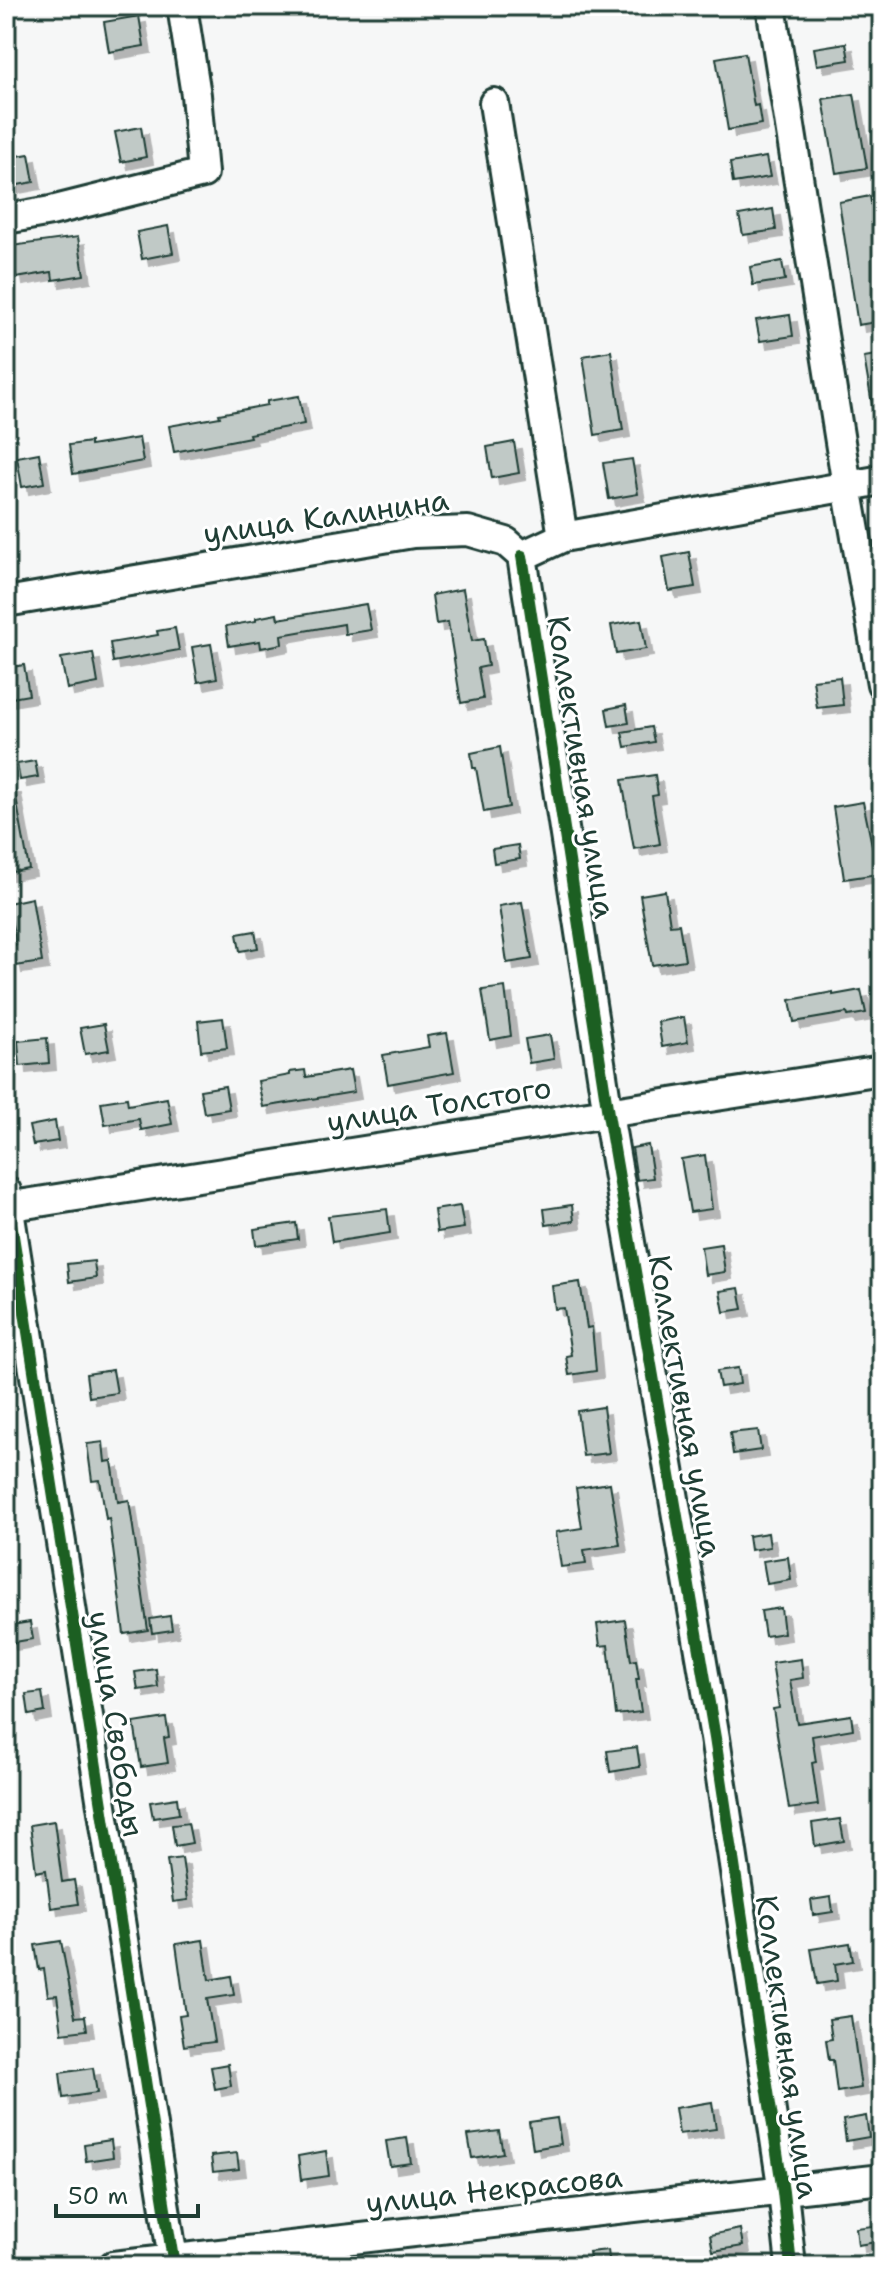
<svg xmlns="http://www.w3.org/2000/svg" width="888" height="2272" font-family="'Shantell Sans',sans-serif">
<defs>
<filter id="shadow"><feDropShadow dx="7" dy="7" stdDeviation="0" flood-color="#0004"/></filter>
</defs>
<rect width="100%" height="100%" fill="#f6f7f7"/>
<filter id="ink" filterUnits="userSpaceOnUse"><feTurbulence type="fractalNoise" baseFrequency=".0125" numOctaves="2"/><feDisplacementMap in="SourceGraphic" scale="16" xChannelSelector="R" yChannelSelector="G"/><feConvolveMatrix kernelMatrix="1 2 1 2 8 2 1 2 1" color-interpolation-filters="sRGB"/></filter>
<g filter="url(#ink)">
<path fill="#c0c9c6" stroke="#1f3d34" stroke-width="2" filter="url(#shadow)" d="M139 16 144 46 109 52 104 22Z
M846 43 849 60 817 65 814 48Z
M745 53 754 106 758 105 761 124 728 130 716 58Z
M854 94 867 168 836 173 823 99Z
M141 127 146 157 121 162 115 132Z
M29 154 34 182 7 187 6 158Z
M766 157 770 177 733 183 730 163Z
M870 196 882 263V321L858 325 839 202Z
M773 209 776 230 743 235 739 215Z
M168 226 173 253 142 259 137 232Z
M78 237 84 275 53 280 52 272 16 278 11 246Z
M782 261 785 280 753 285 750 267Z
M790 315 793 336 760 341 756 320Z
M611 351 623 430 595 435 583 356Z
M882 354V415L874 416 864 357Z
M299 396 304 424 249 434 250 437 174 452 169 426 220 417 219 414 267 405V401Z
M139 438 143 461 73 474 69 445 90 442V446Z
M514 442 519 473 492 478 487 447Z
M39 453 44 483 22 487 17 457Z
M632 459 638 494 609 499 603 463Z
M689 552 695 587 669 591 663 557Z
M463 589 472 641 484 639 488 666 478 668 483 699 461 703 448 622 436 624 432 595Z
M366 604 371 630 345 634 344 624 281 635 282 644 261 648 260 641 229 646 226 626 256 621V618L277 614 278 619Z
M641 620 646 649 616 654 611 625Z
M175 628 179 650 113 662 110 643 158 635 157 631Z
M211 644 217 678 198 682 192 647Z
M93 653 98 683 67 689 61 658Z
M24 665 29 695 6 699V668Z
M840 677 843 705 817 708 813 680Z
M626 705 629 723 609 726 606 709Z
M651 727 654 742 625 747 622 732Z
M500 747 509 807 484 812 476 768H473L471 753Z
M35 761 38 777 20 780 17 764Z
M655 775 658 795 652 796 660 844 634 849 622 780Z
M6 787H14L29 869 6 873Z
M863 802 878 874 844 879 833 807Z
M518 845 520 859 494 863 492 849Z
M665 891 670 925 679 924 685 960 652 965 640 895Z
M32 898 42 962 15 966 11 946 16 945 8 903Z
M522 902 532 959 507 963 499 906Z
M255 931 258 948 240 951 237 934Z
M505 987 511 1036 490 1040 482 990Z
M861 990 866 1013 848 1016 847 1013 794 1022 790 1000 833 992V995Z
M684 1017 688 1042 662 1047 658 1022Z
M223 1018 227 1048 201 1051 198 1021Z
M104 1024 109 1050 85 1054 80 1028Z
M447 1033 454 1072 388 1084 383 1055 429 1047 427 1036Z
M550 1035 554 1059 529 1063 525 1039Z
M47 1038 49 1063 20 1066 18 1041Z
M305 1070 306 1077 350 1070 354 1092 263 1107 258 1081 290 1075V1072Z
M225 1086 229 1109 204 1113 200 1090Z
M127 1098 128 1105 167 1098 172 1124 141 1130 139 1119 105 1125 101 1102Z
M55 1121 58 1141 33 1145 29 1126Z
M648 1145 653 1178 637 1180 632 1148Z
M705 1155 712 1209 690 1212 681 1159Z
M572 1205 574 1221 546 1225 544 1209Z
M460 1206 464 1228 437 1232 434 1210Z
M387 1209 390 1233 332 1242 328 1216Z
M296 1223 298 1239 256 1245 254 1229Z
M721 1244 725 1272 705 1275 701 1247Z
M94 1261 96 1278 69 1282 67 1264Z
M580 1282 587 1328 592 1327 596 1371 569 1375 566 1356 571 1355 564 1308 555 1309 552 1286Z
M739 1288 743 1309 724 1312 720 1291Z
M738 1368 740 1384 720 1387 717 1371Z
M113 1370 117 1393 89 1397 86 1374Z
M603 1407 609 1453 583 1456 577 1411Z
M758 1430 761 1450 733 1454 730 1433Z
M103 1442 105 1462 112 1461 118 1502 129 1500 148 1630 124 1634 109 1518 106 1519 100 1480 92 1481 87 1444Z
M610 1483 620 1545 584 1550 586 1564 561 1567 556 1532 582 1528 576 1488Z
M768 1533 770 1547 750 1550 748 1536Z
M788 1557 791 1580 767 1584 763 1561Z
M781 1608 784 1633 765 1636 761 1611Z
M170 1616 172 1630 152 1633 150 1619Z
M625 1620 631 1661 636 1660 639 1679H636L641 1712 616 1715 608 1645 600 1646 597 1624Z
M30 1622 33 1639 9 1643 6 1626Z
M801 1659 803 1678 790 1680 797 1723 851 1715 853 1729 812 1736 816 1762 812 1763 818 1805 789 1809 773 1709 779 1708 772 1663Z
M156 1669 158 1687 138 1690 135 1672Z
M42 1692 45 1712 29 1715 26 1694Z
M166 1718 169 1737 164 1738 168 1763 141 1767 134 1723Z
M637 1747 640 1767 610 1772 607 1751Z
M177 1798 179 1814 153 1818 150 1802Z
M840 1819 844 1841 815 1846 812 1823Z
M54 1821 62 1882 74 1880 78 1904 51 1908 46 1870 36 1872 30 1825Z
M188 1823 192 1843 175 1846 172 1825Z
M182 1858 188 1900 173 1902 167 1860Z
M831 1897 833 1912 813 1915 811 1900Z
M203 1940 209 1980 231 1976 234 1995 207 1999 214 2042 184 2046 179 2016 186 2015 176 1944Z
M61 1941 75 2017 85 2016 87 2030 62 2033 57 1995 48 1996 44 1969 39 1970 35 1945Z
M850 1943 853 1961 835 1964 837 1981 817 1984 811 1949Z
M851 2016 861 2088 837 2092 833 2060H829L826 2040 832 2039 829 2019Z
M228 2064 231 2086 215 2089 211 2067Z
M93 2068 97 2093 63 2098 60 2073Z
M712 2102 716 2129 679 2134 675 2108Z
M866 2116 869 2137 846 2141 843 2120Z
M557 2118 561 2144 533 2149 529 2122Z
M499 2131 503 2153 472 2158 468 2135Z
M407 2138 411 2163 390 2166 386 2141Z
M111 2140 113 2157 86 2161 84 2144Z
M326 2151 329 2176 301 2180 298 2156Z
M237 2153 239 2169 213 2172 211 2156Z
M880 2225 882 2241 858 2245 856 2228Z
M740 2229 743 2246 713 2251 710 2235Z
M608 2250 610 2266H591L589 2252Z"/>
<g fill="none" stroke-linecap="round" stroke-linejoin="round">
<g stroke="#1f3d34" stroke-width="34">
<path id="minor" d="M771 6 847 486 882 684
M494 103 563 537
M6 219 51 211 203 173 196 95 182 6
M522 556 608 1114 715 1738 783 2192 791 2266
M6 602 413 533 468 531 506 542 522 556 563 537 882 480
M6 1191 174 2266
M6 1207 882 1070
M113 2266 882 2179"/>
</g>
<use href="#minor" stroke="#fff" stroke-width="28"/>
<g stroke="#fff" stroke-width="17">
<path id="cycleway" d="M522 556 608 1114 715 1738 783 2192 791 2266
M6 1191 174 2266"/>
</g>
<use href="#cycleway" stroke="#1b5e20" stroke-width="12"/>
</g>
</g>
<g text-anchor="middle" stroke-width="6" stroke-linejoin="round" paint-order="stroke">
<g font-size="30" fill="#1f3d34" stroke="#fff">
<text transform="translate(326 517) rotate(-8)" y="10">улица Калинина</text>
<text transform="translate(581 767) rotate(81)" y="10">Коллективная улица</text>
<text transform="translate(439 1105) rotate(-9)" y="10">улица Толстого</text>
<text transform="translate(685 1406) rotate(80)" y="10">Коллективная улица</text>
<text transform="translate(116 1724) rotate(81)" y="10">улица Свободы</text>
<text transform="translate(787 2047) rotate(82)" y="10">Коллективная улица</text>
<text transform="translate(494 2190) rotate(-6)" y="10">улица Некрасова</text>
</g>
</g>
<rect width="888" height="2272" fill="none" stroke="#fff" stroke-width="32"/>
<rect x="16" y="16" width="856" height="2240" fill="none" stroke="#1f3d34" stroke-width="3" filter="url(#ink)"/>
<path d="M56 2204v12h142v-12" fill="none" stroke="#1f3d34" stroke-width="4"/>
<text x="68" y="2204" font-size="24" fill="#1f3d34" stroke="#ffffff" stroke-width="6" paint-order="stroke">50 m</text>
</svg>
